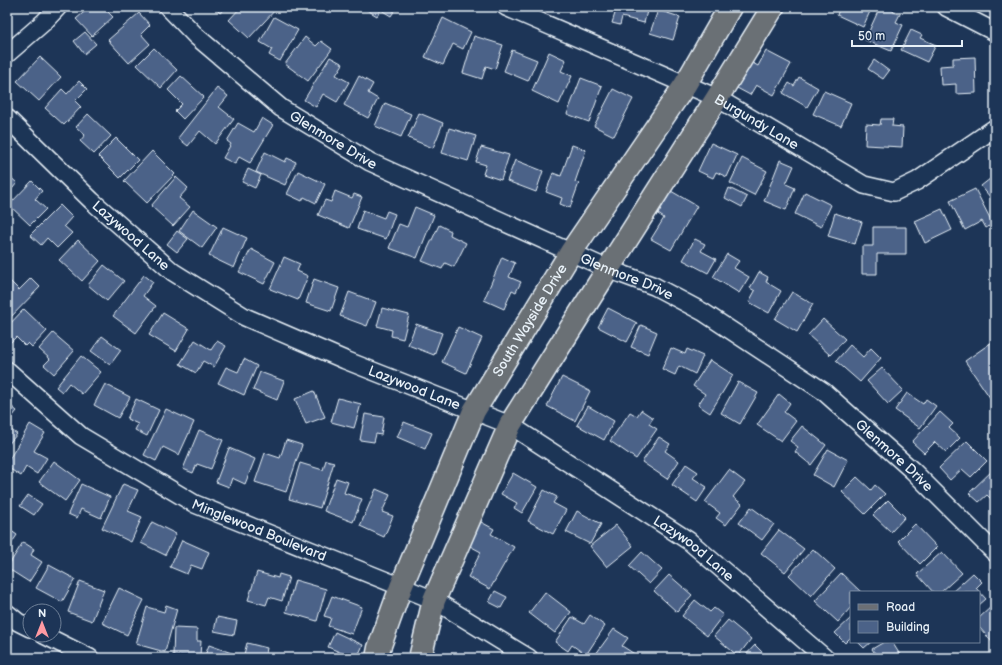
<svg xmlns="http://www.w3.org/2000/svg" width="1002" height="665" font-family="'Balsamiq Sans',sans-serif">
<rect width="100%" height="100%" fill="#1d3557"/>
<filter id="ink" filterUnits="userSpaceOnUse"><feTurbulence type="fractalNoise" baseFrequency=".025" numOctaves="2"/><feDisplacementMap in="SourceGraphic" scale="8" xChannelSelector="R" yChannelSelector="G"/><feConvolveMatrix kernelMatrix="1 2 1 2 8 2 1 2 1" color-interpolation-filters="sRGB"/></filter>
<g filter="url(#ink)">
<path fill="#4b6288" stroke="#e8f1f8" d="M90 7H105L104 8 113 17 92 36 76 19Z
M214 7H227L220 13Z
M241 7H254L258 11 261 7H278L249 38 229 20Z
M362 7H397L391 16 381 10 377 16Z
M617 7H648L644 23 622 17 620 25 612 23Z
M840 7H872L863 27 837 15Z
M880 7H895L893 12 900 14 896 22 903 25 891 51 865 40Z
M658 10 680 17 673 40 650 33Z
M139 13 150 25 141 34 150 44 129 63 108 40Z
M274 17 298 30 280 61 269 55 272 49 260 42Z
M443 18 471 32 463 49 453 44 443 65 425 57Z
M911 30 922 35 920 38 936 45 927 62 901 50Z
M85 32 96 44 84 54 74 41Z
M474 36 503 45 495 69 486 66 482 79 463 73Z
M305 37 316 46 321 41 332 49 308 81 285 64Z
M154 48 177 70 161 88 137 65Z
M512 50 537 60 528 81 504 71Z
M766 51 791 64 774 95 756 85 750 95 737 88 751 62 758 66Z
M549 52 566 60 561 71 572 76 559 104 532 91Z
M40 57 61 77 39 101 17 81Z
M330 57 343 64 336 75 349 82 337 102 323 94 316 107 304 100Z
M975 57 976 93 956 94V84L941 85 940 66 953 65V58Z
M874 60 889 71 883 79 868 69Z
M181 76 204 97 183 119 175 111 182 104 168 90Z
M359 76 373 84 368 93 378 99 368 118 344 105Z
M799 77 818 88 807 107 783 93 789 83 794 86Z
M581 78 602 86 589 122 567 114Z
M79 81 87 89 75 101 81 107 64 125 45 108 62 89 67 94Z
M217 88 228 96 219 107 234 119 215 144 200 131 188 146 178 138Z
M613 89 633 99 614 136 594 126Z
M824 91 851 103 841 126 813 114Z
M385 103 411 114 401 137 375 126Z
M419 113 443 123 433 148 408 138Z
M88 114 111 136 94 154 80 141 85 135 76 127Z
M262 118 273 125 250 163 239 157 235 164 223 158 231 144 227 141 238 123 254 132Z
M881 119H893L892 126 903 127 902 147 865 145 866 124 880 125Z
M449 128 476 136 468 161 442 153Z
M116 138 138 160 120 178 98 156Z
M711 143 737 155 727 177 716 172 713 178 698 171Z
M572 145 586 150 575 182 579 183 570 208 560 204 562 198 546 192 553 173 561 176Z
M481 147 509 155 501 180 483 174 486 165 476 162Z
M152 151 175 174 147 203 124 181Z
M265 152 285 162 287 158 296 162 285 185 256 172Z
M742 158 767 171 754 195 730 183Z
M515 160 543 171 536 192 507 181Z
M780 160 794 166 786 184 795 188 786 210 764 201Z
M248 169 261 175 255 188 242 182Z
M298 171 325 184 316 203 304 197 302 201 287 194Z
M7 174 17 183 7 195Z
M995 175V203L981 186Z
M176 177 188 188 179 198 190 207 173 226 151 206Z
M32 181 42 191 35 199 46 209 30 225 9 205Z
M729 188 747 197 742 207 725 198Z
M975 189 993 224 986 228 982 221 965 230 950 201Z
M335 191 352 198 354 194 362 197 349 228 318 215 325 200 331 202Z
M671 191 697 206 671 250 651 239 664 218 658 214Z
M805 192 831 205 821 227 795 214Z
M60 205 72 217 64 226 72 233 57 248 47 238 41 245 30 235Z
M415 207 434 215 417 258 389 248 399 224 407 227Z
M942 209 952 230 925 243 915 221Z
M193 210 217 227 202 248 179 231Z
M363 210 384 218 387 211 395 214 386 239 357 229Z
M835 213 862 222 855 244 828 236Z
M439 225 451 231 450 235 466 243 454 267 445 263 442 269 422 261Z
M223 227 247 238 234 268 209 256Z
M873 227H906V254H877V274H862V246H873Z
M177 231 188 239 177 252 167 244Z
M695 239 705 244 701 251 716 259 708 273 683 260Z
M78 240 100 261 82 281 59 260Z
M251 249 275 262 264 284 239 272Z
M727 254 739 261 734 268 749 277 739 293 713 277Z
M284 257 300 264 297 271 308 276 298 300 270 289Z
M502 257 515 263 509 277 521 282 516 292 512 290 504 309 484 300Z
M104 265 124 281 107 301 88 285Z
M759 272 768 277 766 282 781 291 769 313 749 302 755 291 750 288Z
M144 275 153 282 143 296 156 306 136 333 113 316Z
M7 278 19 290 31 278 40 287 7 321Z
M314 279 339 288 331 311 306 303Z
M349 292 376 302 367 326 340 316Z
M792 292 813 304 797 332 775 319Z
M382 308 409 315 403 339 391 336 392 330 377 326Z
M608 308 637 323 627 342 598 327Z
M24 309 47 331 32 347 28 343 25 346 16 337 8 345 7 327Z
M163 313 189 329 176 351 149 335Z
M823 319 845 339 830 355 808 335Z
M416 324 442 333 434 355 408 345Z
M641 325 657 332 648 354 631 347Z
M458 327 482 338 466 373 442 362Z
M53 333 74 351 54 374 44 365 50 359 39 349Z
M102 336 121 350 110 365 91 351Z
M195 340 211 350 217 341 226 346 214 367 203 361 196 373 180 364Z
M995 340V405L965 361Z
M850 345 863 357 871 348 881 358 860 382 836 361Z
M671 348 685 354 687 349 703 356 695 374 679 366 675 375 662 369Z
M81 356 101 372 82 394 69 383 62 392 56 387Z
M244 359 257 366 244 395 218 383 226 367 238 372Z
M710 360 733 375 710 413 698 405 705 394 693 386Z
M882 368 903 390 888 404 867 381Z
M260 372 284 381 277 400 253 390Z
M562 377 590 391 575 421 547 406Z
M738 382 758 393 740 424 721 413Z
M105 384 130 397 118 418 94 405Z
M314 391 325 417 306 424 295 399Z
M907 393 923 404 926 399 936 406 920 428 895 410Z
M779 394 790 403 784 412 796 421 781 441 757 425Z
M338 398 361 404 354 428 331 422Z
M136 399 159 410 147 436 135 430 138 424 127 419Z
M7 403 17 411 7 423Z
M588 406 614 421 604 440 577 425Z
M166 409 194 422 179 455 163 447 156 461 144 455Z
M641 410 653 418 649 424 657 429 636 459 610 441 630 412 637 416Z
M940 412 953 424 949 428 960 438 946 452 935 442 924 453 912 442Z
M365 414 384 417 381 435 376 434 374 442 360 440Z
M404 422 432 433 425 449 397 437Z
M30 424 45 433 34 451 47 458 37 474 26 467 21 476 7 467V463Z
M802 426 826 445 811 465 795 452 798 447 790 441Z
M7 427 17 434 7 446Z
M199 430 223 440 211 469 197 464 193 473 183 469Z
M659 437 670 444 665 451 679 461 667 479 642 462Z
M286 440 302 445 286 492 255 482 265 453 280 458Z
M967 441 987 461 971 477 962 469 950 480 939 468Z
M229 448 255 459 245 484 232 478 229 487 216 482Z
M828 449 848 460 834 487 813 475Z
M326 460 334 462 320 508 289 499 300 463 323 470Z
M54 461 80 480 65 501 39 482Z
M686 464 698 472 693 478 707 487 697 502 672 485Z
M995 468V503L987 495 979 502 969 493Z
M729 470 745 482 733 497 742 504 726 525 716 518 720 513 705 502Z
M513 473 537 487 522 513 514 508 517 503 501 494Z
M857 477 871 490 875 485 885 494 865 514 842 492Z
M336 478 348 482 344 493 362 499 353 522 324 511Z
M81 484 110 497 101 518 81 509 77 518 68 514Z
M123 484 138 490 128 511 142 517 131 542 102 528Z
M376 489 390 495 382 512 393 516 384 537 360 526Z
M544 490 557 497 553 503 566 510 553 534 528 521Z
M28 495 42 504 34 515 20 506Z
M888 500 905 517 891 532 873 515Z
M751 507 774 524 762 540 739 523Z
M577 511 601 524 590 544 566 532Z
M152 522 176 534 165 555 141 543Z
M481 522 494 529 491 534 514 547 490 589 468 577 481 552 468 545Z
M915 524 937 547 920 564 898 541Z
M616 525 633 546 607 567 590 546Z
M7 528 17 535 7 550Z
M779 530 804 549 785 572 761 553Z
M182 540 209 552 202 569 191 565 187 574 170 567Z
M23 542 34 549 31 555 42 562 29 582 7 568Z
M813 549 835 569 811 596 789 575Z
M642 552 662 570 649 584 629 566Z
M942 552 962 573 941 592H933L917 574Z
M49 565 75 579 62 602 36 588Z
M257 572 278 578 279 574 289 577 282 601 269 597 266 605 248 600Z
M841 573 861 592H851V607L838 622 815 601Z
M973 573 982 582 976 588 986 599 979 605V592H952Z
M669 575 692 595 677 612 654 591Z
M295 580 326 589 317 621 286 612Z
M80 581 104 590 92 621 68 612Z
M119 588 144 600 127 635 102 623Z
M495 591 507 597 501 608 489 602Z
M545 592 571 612 555 633 529 613Z
M332 596 362 607 352 634 328 626 331 618 324 616Z
M695 600 710 612 714 608 723 615 707 636 682 616Z
M166 605 177 609 165 652 136 644 147 607 164 612Z
M992 606 995 610V641L993 643 979 627V618Z
M590 615 605 626 586 655 572 645 568 651 555 642 572 617 584 624Z
M217 617 237 621 234 635 214 631Z
M851 618V637L845 643 835 633Z
M728 620 751 639 738 656 714 636Z
M174 628 197 629V641H201L200 656 173 655Z
M614 629 628 638 622 646 636 655 635 658H593Z
M335 632 363 645 357 658H353L328 647Z
M858 642H871L864 648Z
M884 642H892L902 658H878L872 649Z
M247 643 267 648 265 658H243Z
M209 645 240 656V658H204Z
M755 645 768 658H743Z
M450 653 460 658H447Z"/>
<g fill="none" stroke-linecap="round" stroke-linejoin="round">
<g stroke="#e8f1f8" stroke-width="20">
<g id="minor">
<path id="s1" d="M168 7 196 36 281 108 370 162 608 269 654 286 703 312 823 391 913 471 995 553"/>
<path id="s2" d="M506 7 717 98 864 185 894 192 917 181 995 128"/>
<path d="M946 7 995 32"/>
<path d="M7 54 44 22 58 7"/>
<path id="s3" d="M7 118 92 201 173 272 245 317 345 360 510 425 689 541 825 658"/>
<path id="s4" d="M7 370 81 436 195 504 434 600 529 658"/>
<path d="M7 613 18 622 30 628"/>
<path d="M44 635 90 658"/>
</g>
</g>
<g stroke="#e8f1f8" stroke-width="25">
<g id="major">
<path id="s5" d="M377 658 379 648 401 587 474 411 571 252 685 85 730 7"/>
<path d="M420 658 434 600 510 425 608 269 717 98 773 7"/>
</g>
</g>
<use href="#minor" stroke="#1d3557" stroke-width="17"/>
<use href="#major" stroke="#6b6f75" stroke-width="22"/>
</g>
</g>
<g text-anchor="middle" stroke-width="3" stroke-linejoin="round" paint-order="stroke">
<g font-size="14" fill="#e8f1f8" stroke="#1d3557">
<text dy="5" stroke="none"><textPath href="#s2" startOffset="276">Burgundy Lane</textPath></text>
<text dy="5" stroke="none"><textPath href="#s1" startOffset="213">Glenmore Drive</textPath></text>
<text dy="5" stroke="none"><textPath href="#s3" startOffset="171">Lazywood Lane</textPath></text>
<text dy="5" stroke="none"><textPath href="#s1" startOffset="537">Glenmore Drive</textPath></text>
<text dy="5" stroke="none"><textPath href="#s5" startOffset="372">South Wayside Drive</textPath></text>
<text dy="5" stroke="none"><textPath href="#s3" startOffset="495">Lazywood Lane</textPath></text>
<text dy="5" stroke="none"><textPath href="#s1" startOffset="861">Glenmore Drive</textPath></text>
<text dy="5" stroke="none"><textPath href="#s4" startOffset="301">Minglewood Boulevard</textPath></text>
<text dy="5" stroke="none"><textPath href="#s3" startOffset="819">Lazywood Lane</textPath></text>
</g>
</g>
<rect width="1002" height="665" fill="none" stroke="#1d3557" stroke-width="24"/>
<rect x="12" y="12" width="978" height="641" fill="none" stroke="#e8f1f8" stroke-width="1.5" filter="url(#ink)"/>
<rect x="850" y="591" width="130" height="52" fill="#1d3557" stroke="#6e8097"/>
<rect x="858" y="604" width="20" height="6" fill="#6b6f75" stroke="#6e8097"/>
<text x="886" y="611" font-size="12" fill="#e8f1f8">Road</text>
<rect x="858" y="621" width="20" height="12" fill="#4b6288" stroke="#6e8097"/>
<text x="886" y="631" font-size="12" fill="#e8f1f8">Building</text>
<g transform="translate(42 623)"><circle r="19" fill="#1d3557" stroke="#6e8097"/>
<path d="M0-3L7 15L0 10L-7 15Z" fill="#ff9aa2"/>
<text y="-6" font-size="11" font-weight="bold" text-anchor="middle" fill="#e8f1f8">N</text>
</g>
<path d="M852 40v6h110v-6" fill="none" stroke="#e8f1f8" stroke-width="2"/>
<text x="858" y="40" font-size="12" fill="#e8f1f8" stroke="#1d3557" stroke-width="3" paint-order="stroke">50 m</text>
</svg>
